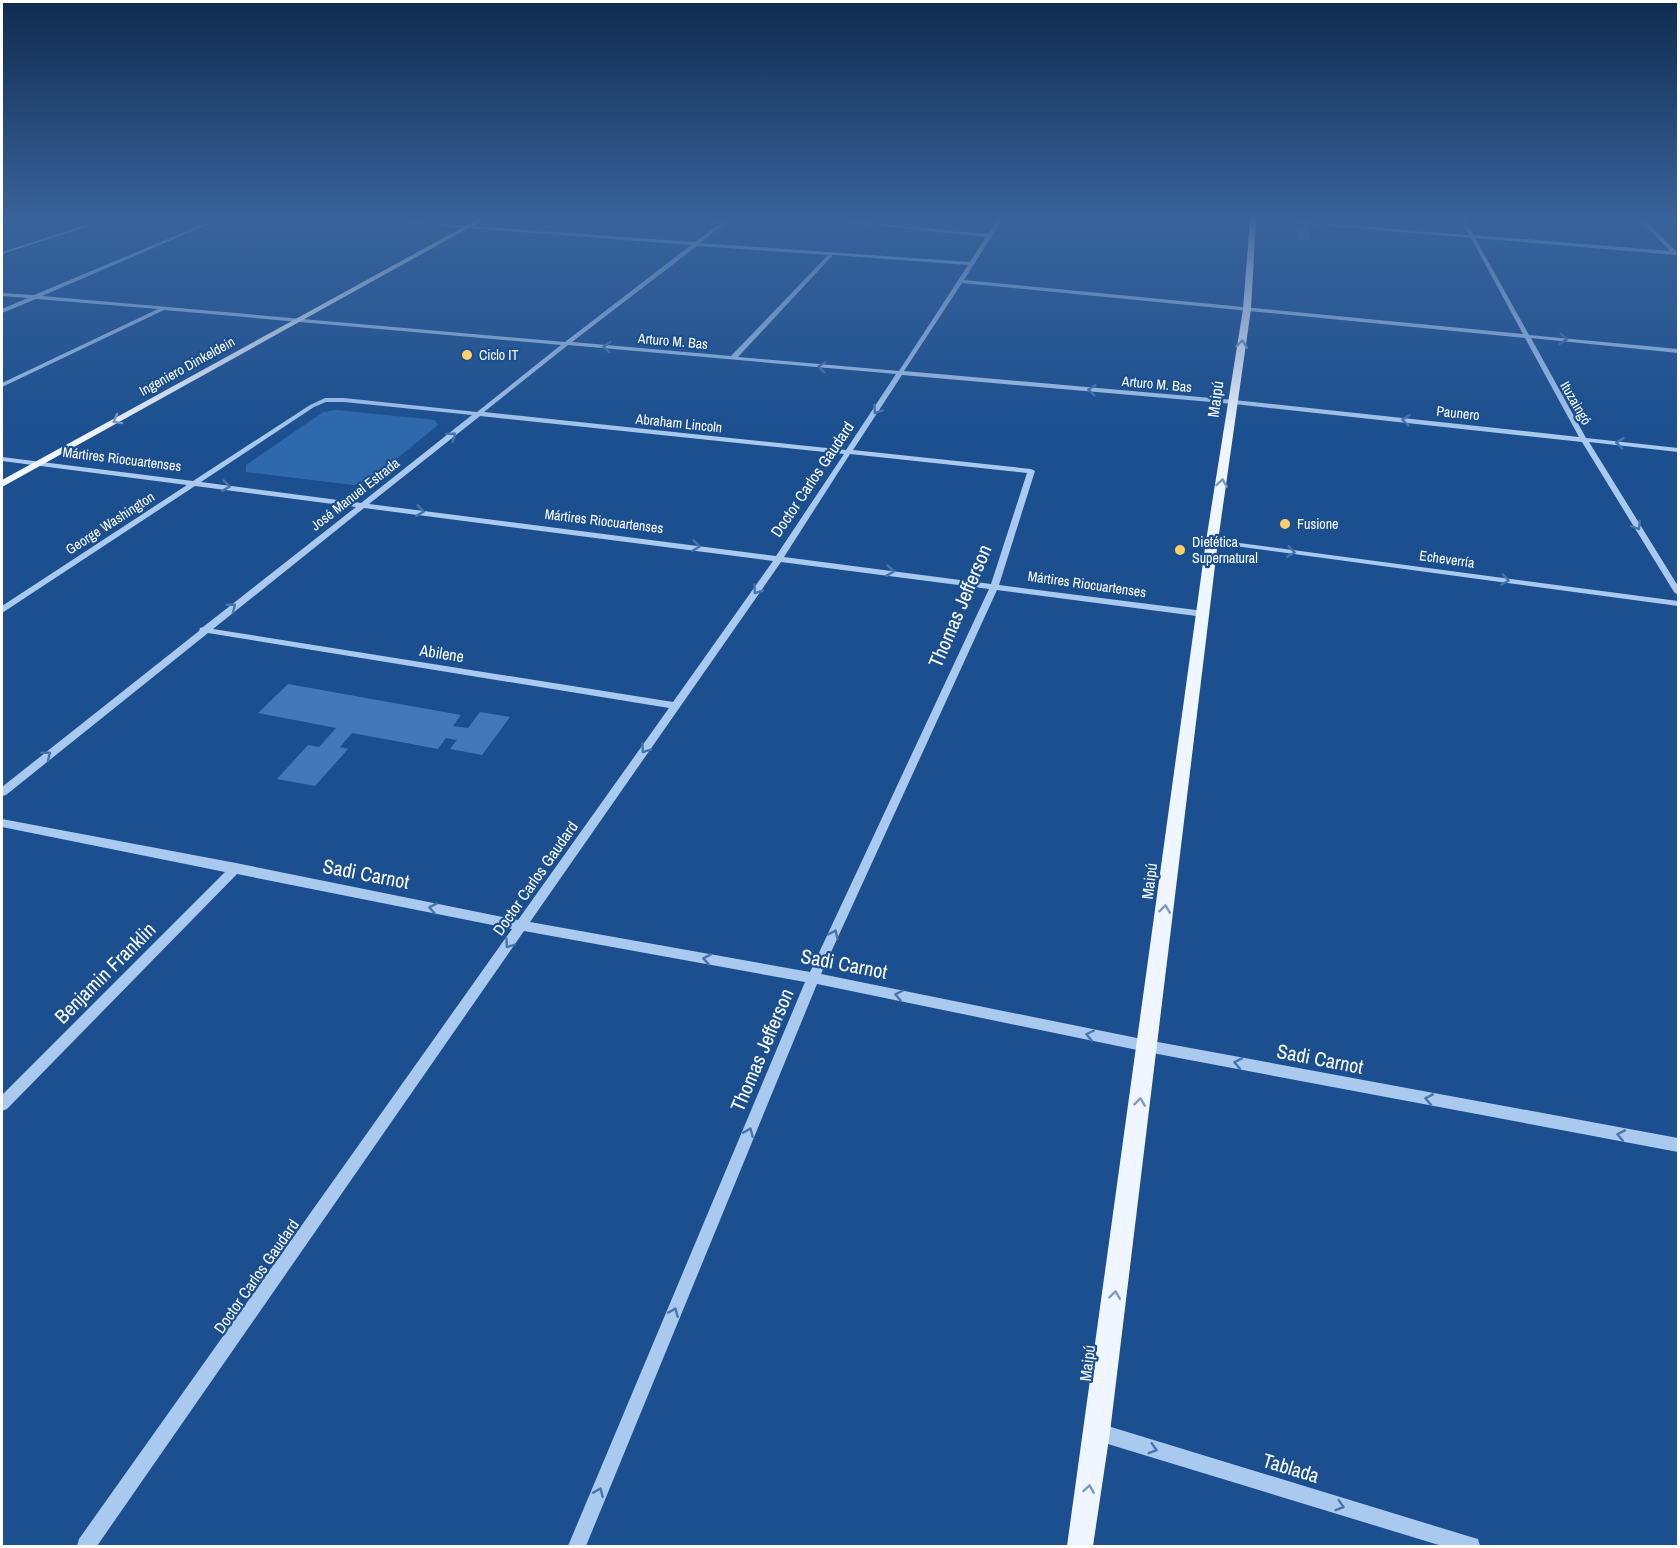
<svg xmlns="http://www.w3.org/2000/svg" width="1680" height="1548" font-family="'Archivo Narrow',sans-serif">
<rect width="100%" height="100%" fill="#1b4f8f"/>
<path fill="#2e69ad" d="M336 410 435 420 438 425 368 482 353 485 246 472V465L323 412Z"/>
<path fill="#4478b7" d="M1297 226 1308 227 1309 240 1297 239Z
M288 684 461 715 453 726 468 728 480 712 510 717 482 755 450 749 457 740 446 738 438 749 352 733 340 747 348 749 315 786 277 779 308 745 319 747 336 728 258 713Z"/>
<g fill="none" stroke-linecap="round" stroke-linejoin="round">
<path fill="#a9c9ee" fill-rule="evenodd" d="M102 220H108L2 254V252Z
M213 220H218L42 296 565 342 691 245 364 220H382L695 242 719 224 687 220 722 222 729 220 700 243 970 262 986 237 822 220H836L988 234 998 220H1002L964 280 1523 334 1471 238 1260 220H1277L1469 235 1461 220H1465L1474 235 1670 251 1640 220H1644L1676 251 1678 252V254L1676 255 1475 238 1529 335 1678 349V353L1531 338 1586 438 1678 448V452L1589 442 1678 586V595L1674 592 1582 442 1234 404 902 375 853 450 1031 469 1035 471 999 585 1204 611 1208 614 1204 617 997 590 821 974 1147 1040 1678 1138V1152L1147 1052 817 984 586 1546H568L805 982 524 931 97 1546H77L79 1539 512 929 237 874 7 1109 2 1111V1095L225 872 2 827V819L236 863 518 920 669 708 208 633 6 795 2 796V787L199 631 200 628 203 627 356 507 195 486 2 613V606L187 485 2 461V457L193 481 310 405 325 398H344L477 412 561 345 164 310 2 387V383L158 309 36 299 2 313V309L28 298 2 296V293L34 295ZM697 246 828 255 731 356 572 342ZM833 255 968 265 899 371 738 357ZM962 283 1525 338 1579 437 1234 400 904 371ZM568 345 896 374 846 450 484 412ZM326 402H344L472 415 361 503 201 482 314 407ZM480 416 844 454 776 556 369 504ZM850 454 1027 473 991 584 784 557ZM364 508 773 561 673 702 213 629ZM781 562 989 589 810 972 530 922Z
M1209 539 1678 601V606L1212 543 1208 541Z
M1098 1423 1471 1537 1478 1539 1480 1546H1442L1098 1441 1092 1438 1089 1432 1092 1426Z"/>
<path fill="#f0f6ff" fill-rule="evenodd" d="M476 220H483L2 487V480Z
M1250 220H1256L1251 309 1218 541 1110 1432 1093 1546H1067L1206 541 1243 309Z"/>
</g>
<defs><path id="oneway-chevron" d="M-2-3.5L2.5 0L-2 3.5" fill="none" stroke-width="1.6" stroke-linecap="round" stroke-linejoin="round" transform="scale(1.5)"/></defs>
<g stroke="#4674ac">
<use href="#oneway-chevron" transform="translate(1563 339) rotate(6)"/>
<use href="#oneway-chevron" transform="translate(607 347) rotate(-175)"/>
<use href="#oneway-chevron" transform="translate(822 367) rotate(-175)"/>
<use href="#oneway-chevron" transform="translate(1092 390) rotate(-175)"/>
<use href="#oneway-chevron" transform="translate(877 410) rotate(124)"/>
<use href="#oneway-chevron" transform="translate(1406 420) rotate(-174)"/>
<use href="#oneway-chevron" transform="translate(452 436) rotate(-38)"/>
<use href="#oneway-chevron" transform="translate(1620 443) rotate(-173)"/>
<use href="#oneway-chevron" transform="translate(226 486) rotate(7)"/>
<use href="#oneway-chevron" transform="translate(420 511) rotate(7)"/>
<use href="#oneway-chevron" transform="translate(1637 526) rotate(58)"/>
<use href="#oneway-chevron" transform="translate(696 546) rotate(7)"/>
<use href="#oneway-chevron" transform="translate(1291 552) rotate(8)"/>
<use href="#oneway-chevron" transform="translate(890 571) rotate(7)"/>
<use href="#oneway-chevron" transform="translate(1505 580) rotate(8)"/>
<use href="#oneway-chevron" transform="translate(757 590) rotate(125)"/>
<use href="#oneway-chevron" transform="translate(232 607) rotate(-38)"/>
<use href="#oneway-chevron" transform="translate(645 749) rotate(125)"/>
<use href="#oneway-chevron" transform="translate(47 755) rotate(-39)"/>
<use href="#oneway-chevron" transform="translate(433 908) rotate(-169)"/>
<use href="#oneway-chevron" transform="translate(834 934) rotate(-65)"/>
<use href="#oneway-chevron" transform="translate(509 944) rotate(125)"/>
<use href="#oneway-chevron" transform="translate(707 959) rotate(-170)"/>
<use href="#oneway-chevron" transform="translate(899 995) rotate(-168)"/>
<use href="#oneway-chevron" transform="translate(1090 1035) rotate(-168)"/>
<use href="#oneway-chevron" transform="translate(1238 1063) rotate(-169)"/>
<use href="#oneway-chevron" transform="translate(1429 1099) rotate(-169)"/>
<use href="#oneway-chevron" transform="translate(749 1132) rotate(-67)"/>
<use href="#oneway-chevron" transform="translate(1621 1135) rotate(-169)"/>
<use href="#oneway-chevron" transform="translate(674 1312) rotate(-67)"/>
<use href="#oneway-chevron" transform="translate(1153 1449) rotate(17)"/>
<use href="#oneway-chevron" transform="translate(599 1492) rotate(-67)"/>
<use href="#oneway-chevron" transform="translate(1340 1506) rotate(17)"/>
</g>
<g stroke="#7b9ac1">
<use href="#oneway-chevron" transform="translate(1242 344) rotate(-82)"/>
<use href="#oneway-chevron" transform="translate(117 420) rotate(151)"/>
<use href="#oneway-chevron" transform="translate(1222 483) rotate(-81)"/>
<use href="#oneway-chevron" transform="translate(1165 909) rotate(-83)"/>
<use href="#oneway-chevron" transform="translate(1140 1102) rotate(-83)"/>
<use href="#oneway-chevron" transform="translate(1115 1295) rotate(-83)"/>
<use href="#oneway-chevron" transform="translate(1089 1489) rotate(-81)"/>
</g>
<linearGradient id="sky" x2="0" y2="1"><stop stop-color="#0f2b4f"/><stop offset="0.5" stop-color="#39639b"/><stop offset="1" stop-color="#39639b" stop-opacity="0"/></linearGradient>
<rect width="1680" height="437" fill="url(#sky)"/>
<g fill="#ffd166" stroke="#1b4f8f" stroke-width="2">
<circle cx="467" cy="355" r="6"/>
<circle cx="1285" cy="524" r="6"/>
<circle cx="1180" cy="550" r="6"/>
</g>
<g text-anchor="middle" stroke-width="4.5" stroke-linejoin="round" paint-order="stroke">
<g font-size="14" fill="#fff" stroke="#1b4f8f">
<text transform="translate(673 341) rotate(5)" y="5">Arturo M. Bas</text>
<text transform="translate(187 366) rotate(-29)" y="5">Ingeniero Dinkeldein</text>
<text transform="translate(1157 384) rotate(5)" y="5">Arturo M. Bas</text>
<text transform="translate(1576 403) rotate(60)" y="5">Ituzaingó</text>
<text transform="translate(1458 413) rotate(6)" y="5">Paunero</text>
<text transform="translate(679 423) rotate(6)" y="5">Abraham Lincoln</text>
<text transform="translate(122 459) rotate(7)" y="5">Mártires Riocuartenses</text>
<text transform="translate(355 494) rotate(-38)" y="5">José Manuel Estrada</text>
<text transform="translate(604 521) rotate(7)" y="5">Mártires Riocuartenses</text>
<text transform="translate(110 523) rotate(-33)" y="5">George Washington</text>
<text transform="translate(1447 559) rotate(8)" y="5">Echeverría</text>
<text transform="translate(1087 584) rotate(8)" y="5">Mártires Riocuartenses</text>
</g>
<g font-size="14" fill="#fff" stroke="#1b4f8f" text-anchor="start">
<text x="479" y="360">Ciclo IT</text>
<text x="1297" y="529">Fusione</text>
<text x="1192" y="547">Dietética<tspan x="1192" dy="16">Supernatural</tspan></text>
</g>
<g font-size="16" fill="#fff" stroke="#1b4f8f">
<text transform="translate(1215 399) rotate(-82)" y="6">Maipú</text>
<text transform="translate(812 479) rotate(-56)" y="6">Doctor Carlos Gaudard</text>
<text transform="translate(442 653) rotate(9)" y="6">Abilene</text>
<text transform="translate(535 878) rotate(-55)" y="6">Doctor Carlos Gaudard</text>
<text transform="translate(1149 881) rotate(-83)" y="6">Maipú</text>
<text transform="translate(256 1276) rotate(-55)" y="6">Doctor Carlos Gaudard</text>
<text transform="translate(1087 1363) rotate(-83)" y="6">Maipú</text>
</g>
<g font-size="20" fill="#fff" stroke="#1b4f8f">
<text transform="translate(960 606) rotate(-67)" y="7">Thomas Jefferson</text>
<text transform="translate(366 874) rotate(11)" y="7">Sadi Carnot</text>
<text transform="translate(844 964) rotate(11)" y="7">Sadi Carnot</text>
<text transform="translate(105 973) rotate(-45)" y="7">Benjamin Franklin</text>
<text transform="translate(762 1050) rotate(-67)" y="7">Thomas Jefferson</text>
<text transform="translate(1320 1059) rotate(11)" y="7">Sadi Carnot</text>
<text transform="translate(1291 1468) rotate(17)" y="7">Tablada</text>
</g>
</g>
<rect width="1680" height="1548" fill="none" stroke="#ffffff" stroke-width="6"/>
</svg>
